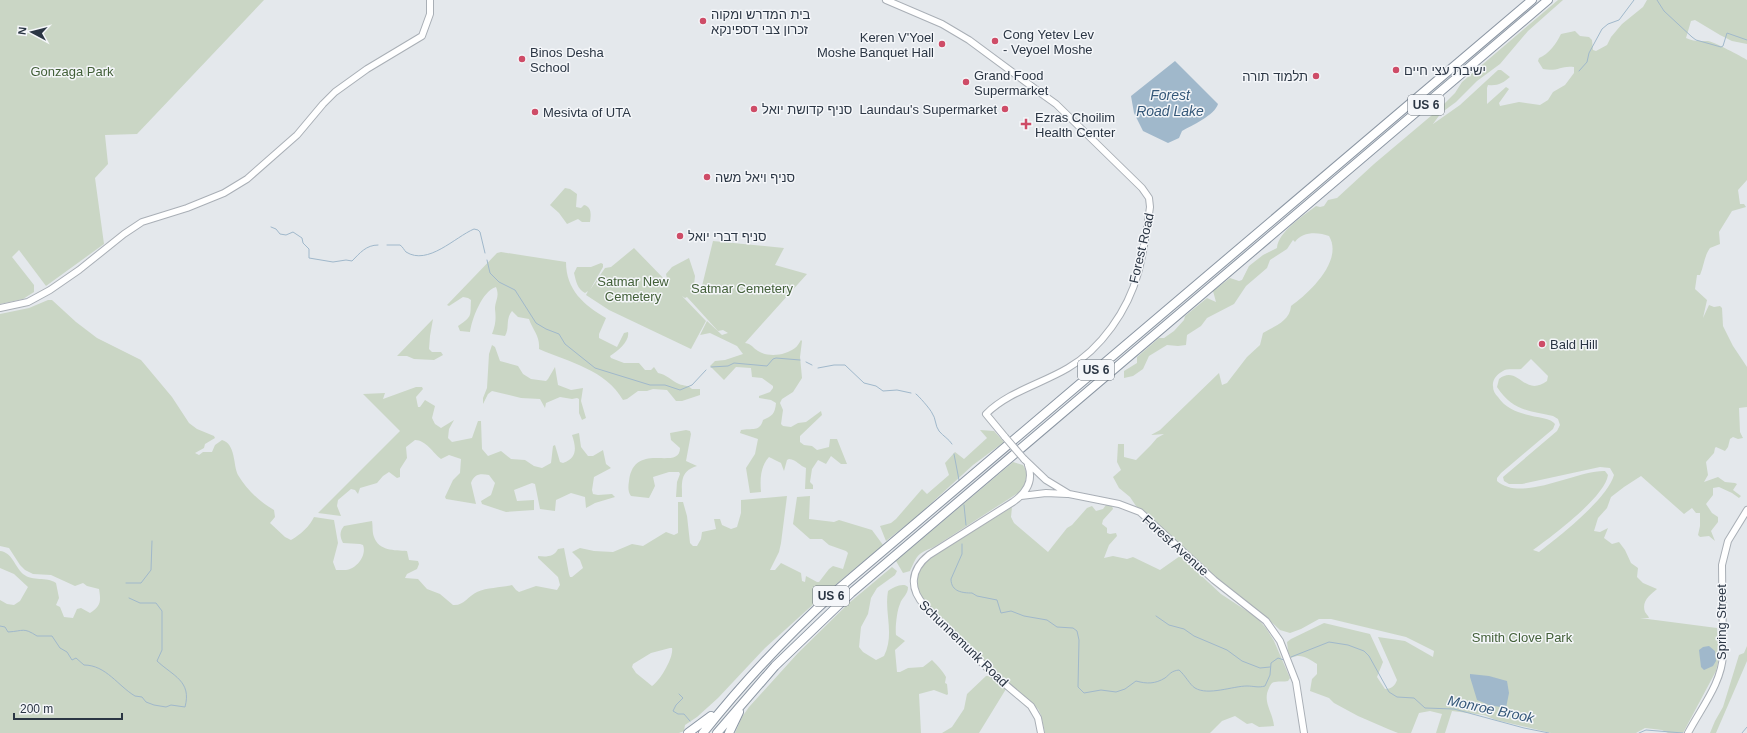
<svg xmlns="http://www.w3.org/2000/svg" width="1747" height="733" font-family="Arial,Heebo,sans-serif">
<rect width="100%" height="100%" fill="#e4e8ec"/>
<path fill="#cad6c5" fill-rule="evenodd" d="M0 0H264L137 134 105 135 108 164 95 178 104 244 46 286 19 250 12 257 34 285V292L23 299 0 304Z
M1558 0H1563L1528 31 1500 64 1477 81 1456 102 1441 113 1433 124 1460 105 1498 70H1501L1510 77C1503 83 1498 86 1488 85L1487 88V104L1506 87 1509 89 1499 103 1500 106 1519 102 1540 105 1548 100 1553 92 1565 85 1574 73V67C1561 65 1558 72 1543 69L1538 61 1539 58C1549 54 1556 44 1561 34L1575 31 1580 36 1589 37 1592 40 1593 50 1596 51 1607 45 1611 37 1622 24 1643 7 1647 0H1747V44L1732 41 1720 35 1695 20 1691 21 1686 38C1694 42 1700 41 1708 41 1712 41 1743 57 1747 60V180L1738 190 1740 204H1744L1746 207 1732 211 1719 232 1720 244 1710 248C1704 256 1704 266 1700 275H1697L1695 289 1707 300 1703 318 1709 305 1714 307 1720 306 1722 308 1723 326 1733 346 1747 367V407L1739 408 1740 432 1743 438 1738 439 1733 437 1730 439 1728 447 1725 451 1716 447 1715 448 1714 453 1706 462 1708 475 1704 482 1718 477 1725 482 1735 483 1737 484 1733 490 1741 496 1739 498 1732 493 1719 487 1713 488V495L1706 504 1712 513 1718 517V522L1711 531 1715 541 1709 536 1700 537 1698 535 1700 526V513H1696L1692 508 1684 514 1641 476 1624 487 1611 497 1607 508 1598 518 1594 531 1600 532 1608 528 1604 538 1612 544 1619 542 1625 550 1631 563 1638 568 1637 577 1643 583 1657 589C1651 594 1641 601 1645 612 1646 614 1648 615 1649 618H1640L1717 628 1719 658 1716 671 1683 733H1668L1662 730 1645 728 1636 733H1551L1496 720 1484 715 1452 711 1445 733H1436L1442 714 1430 711 1419 713 1411 733H1398L1388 729 1358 716 1334 703 1329 698 1310 691 1312 679 1317 674V664C1308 659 1302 653 1291 658L1288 651 1287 642 1291 639 1324 623 1370 634 1383 662 1377 677 1385 689C1391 689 1395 686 1397 680L1378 637 1405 641 1433 657 1434 651 1406 637 1331 619H1319L1301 629 1290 633 1280 630 1266 617 1222 583 1136 506 1130 497 1119 488 1113 477 1121 470 1117 462 1118 444H1124V457L1136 460 1151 445 1157 438 1164 434 1151 435 1160 430 1219 373 1222 385 1227 383 1247 357 1260 345 1263 333C1275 326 1290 321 1291 306 1308 294 1344 261 1329 236 1319 232 1302 231 1295 242L1293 240 1287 249 1270 260 1267 268 1246 286 1234 304 1207 318 1201 326 1187 335 1186 345 1178 346 1167 345 1149 356 1143 369 1133 376 1124 378V371L1137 363V357L1159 338H1164L1174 331 1184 320 1185 316 1207 298 1216 302 1213 291 1230 278 1239 281 1242 280 1249 266 1263 255 1277 248C1278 232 1303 216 1316 206L1320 207 1324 206 1328 200 1337 198 1374 164 1438 110 1455 93 1462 82ZM1531 359 1548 376 1547 381C1524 398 1518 364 1499 379L1497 387C1512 410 1528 411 1553 416L1558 419 1560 425 1557 431 1503 477 1504 481 1509 484H1522L1600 467 1610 468 1614 475C1608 498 1559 537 1539 552L1533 550C1551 537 1605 497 1608 475L1605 471C1576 470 1522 503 1497 481V478L1501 473 1553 429 1555 424C1549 414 1513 420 1498 397 1495 394 1493 391 1493 386 1492 380 1497 374 1503 371 1507 368 1516 370 1521 369Z
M565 188 570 189 577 194 576 207 581 208 584 205C592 207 591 215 590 222H582L578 219 567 224 559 213 550 205Z
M713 241 784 248 775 265 807 274 745 343C752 344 753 348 758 351 769 358 786 355 795 348 797 347 799 343 801 340L802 341 800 357 802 378 793 392 782 399 780 403 783 410 781 424 783 426 791 427 798 423 806 422 821 411 822 415 800 436V442L804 445 812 446 817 450 829 447 830 439H837L847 464H841L831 456 826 464 818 460 812 469 810 482 813 485V489H805L806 468C800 466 797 460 789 459L787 460 784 471 781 463 769 457C760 467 760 480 761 492L750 493 746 468 755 454 758 439 740 433 741 430C752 428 760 432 763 420 772 416 775 414 776 403L771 400 759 398V396L770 392 773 388V386L762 378 752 377 751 368 736 367 724 380 710 366 715 361 725 360 743 354 737 346 710 333 700 335 707 321 722 335 728 333 723 330 718 331 687 297 685 298 682 296 706 321 691 349 609 310 586 295 588 291 585 293C577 289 576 281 574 273L577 267H591L601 263 603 264V267L590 290 605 268 611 267 634 248 668 283 666 274 672 267 689 258 695 276 694 285 702 286Z
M501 252 566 262C566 290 584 305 606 318L599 334V338L617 347 624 333 628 332C630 341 618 351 610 356L611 358 624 363H639L645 370H651L654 367 658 373C666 374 672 381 679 384 684 386 688 385 692 389H700V395L682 401H676L667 390 653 389 647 391H638L627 399 623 400C606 370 569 362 539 349 540 335 533 331 529 319L518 317 512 311C505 320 510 328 505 336L492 334C496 324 496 318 495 309 495 300 500 297 496 287 482 291 472 319 470 332L460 331 458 326C473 316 470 316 471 300L468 298 463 297 449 306 447 305 497 253Z
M48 300H52L76 322 97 338 141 360 172 397 189 423 197 429 214 436 215 438 205 444 204 448 195 453 199 455 203 452H212L215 445 222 440C236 444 233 465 238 475 247 490 260 502 274 510L275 517 270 523 285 537 291 540C300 535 310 526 314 517L334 520 338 543 333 562 336 570C339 570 343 570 346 570 357 569 367 555 363 545L360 544 343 543C340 537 339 532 344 526L372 521C373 526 372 532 374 537 379 551 394 550 407 551L409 560 418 561 419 564 417 569 407 574 405 578 418 579 427 589 440 594 453 605C464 606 468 596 477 592 488 587 501 588 512 585L516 590 519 592 536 586 557 590 560 585 558 577 538 558V556C546 557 554 557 558 549L564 548 569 574 570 577H572L583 568 580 560 572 552 580 548 594 551 613 552 632 544 643 546 666 532 674 535 678 533V502H683L687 516 690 543 693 546H697L701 539 702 532 716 529 714 519H720L722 525 731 529 737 527 741 513V500L787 496 781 543 779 552 770 570H775L781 563 801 573 802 581 805 582 806 576 817 582H819L829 569 833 566 843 569 848 553 846 551 829 545 822 539H810L793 524 797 497 810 496 809 519 834 522 839 520 872 530 883 545 828 591 765 648 718 698 697 717 685 725 684 731 679 733H0V600L7 604 14 605 20 601 28 587 14 574 0 568V551C12 552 15 567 23 574 33 582 46 576 56 583L59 598 56 605 60 607 64 617 73 618 77 609 81 608 90 613C101 606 101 601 99 589L87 586 83 583 75 586 51 575 33 574 25 570 20 565 9 548 0 546V314L29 308ZM670 648H672C674 657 660 681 652 686L636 673 632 667 633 664 651 653Z
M433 319 430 336 429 349 432 352H441L443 355 434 360 414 359 407 356H397Z
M492 345 495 347 500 361 518 366 523 374 531 379 546 381 548 379 555 367 558 385 571 390 583 388 581 401 586 418 582 420 579 413V399L577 398 572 399 560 397 546 403 545 408 540 399 521 398 492 391 488 394 483 404V398L487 388 489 354Z
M416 387H422L423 389 416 397 418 407H420L425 400 435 406 432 418 435 424 441 428 454 420 449 429 448 438 452 442 472 438 478 421H481L482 449 488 456 501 451 511 459 525 460 534 466 542 468 551 463 553 446 555 445 560 462 563 463C578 458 576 447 572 435L579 433 581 447 588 456H593L603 450 606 464 611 468 594 477 592 490 593 494 598 495 612 494 615 497 595 503 586 508 585 497 571 493 556 500 555 511 540 509 535 484 532 483 514 490 517 501 534 500V510L506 512 482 504 481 501 491 495 495 483 489 475C480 473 474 474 471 483L476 504 446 499 445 497 453 480 460 473 461 459 449 455 441 459C433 453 426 440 415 440L406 447 407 458 400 469V477L397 478 389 472 383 476 377 483 360 488 358 494 355 490 351 489 338 500 337 506 341 516 318 513 400 431 363 394 385 393 383 399Z
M686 430 690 431 691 434 686 461 697 466C680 471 682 482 682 497H676L677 482 680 474 679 472H669L653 477 655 486 649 498 631 496C628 492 628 487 629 481 634 440 680 472 680 448L671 440 670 433Z
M980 430 994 431 1004 442 973 465 915 518 886 541 880 526 891 523 896 519 922 489 927 494 949 475 945 463 955 452 964 459 987 438Z
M1013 462 1023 465C1029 474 1026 482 1021 491L934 547C917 554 918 554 910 571L903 573 896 561Z
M1106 505 1112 506 1113 509 1103 520 1102 524 1107 528V533L1110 534 1116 533 1117 536 1109 545 1104 558 1113 556 1127 559 1133 557 1160 570 1180 556 1221 594 1256 617 1266 628 1274 641 1290 678 1288 681C1284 682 1280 681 1275 682 1272 682 1270 685 1269 688 1262 702 1273 712 1274 726L1259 727 1252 723 1247 724 1235 716 1222 721 1210 733H1045L1041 715 1038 709 991 669 933 612 920 595 917 587 918 577 920 569 927 560 1012 507 1011 517 1014 523 1048 552 1067 528 1072 525 1087 508 1092 506 1096 511 1103 509Z
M892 567 897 571 895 575 877 588 871 598 868 614 861 627 859 647 863 652 876 660 884 656C895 634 884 613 888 591 893 587 904 582 908 587 908 595 902 597 900 604 897 610 895 628 896 635L905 641 895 650 897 672H900L908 668 923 667 932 660C938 666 942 670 946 677L945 683 947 684 948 694 947 695 934 690 919 694 921 733H735L742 717 749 707 798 653 849 603Z
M1747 646V661L1716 733H1710L1715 721 1723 707 1739 655 1744 653Z
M986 676H990L1006 689 979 733H942L952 727 964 709 967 694Z"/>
<path fill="#a0b8cb" d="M1175 61 1218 104C1215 115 1191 126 1182 131L1179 138 1168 143 1143 131 1134 113 1131 96Z
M1709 646 1715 651 1716 661 1713 666 1704 670 1701 667 1699 650 1703 647Z
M1470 674 1489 676 1507 681 1509 693 1506 708 1489 705 1477 700 1470 677Z"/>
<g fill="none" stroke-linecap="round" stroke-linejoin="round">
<path stroke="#a0b8cb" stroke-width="1" d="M1657 0 1664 11 1692 37 1696 40 1721 47 1723 46 1727 33 1747 40
M1579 71 1587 62 1589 53 1602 29 1608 24 1619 20 1634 0
M271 227 276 229 280 234 286 235 293 232 302 238 303 243 309 249V258L333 262 346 260 352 261C360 253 366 245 378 245
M387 245H400C403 247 404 250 406 252 428 266 455 237 474 229L478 230 480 232 485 253
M487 260 490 273 499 282 515 290 536 323 546 329 559 334 565 344 595 368 650 385H665L680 390 692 385 706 370
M806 362 812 365
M711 367 728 366 734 363 767 366 773 359 776 358 800 360
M818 368 834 365H845L864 383 876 386 883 391 897 390 911 393
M916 394C918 395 931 410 932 413 936 418 935 426 939 431 943 436 949 439 952 444
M954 454 959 480
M964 505 966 525
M962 544V554L951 579C951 592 963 593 972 593L977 596 997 600 1001 613 1011 611 1024 616 1047 620 1057 627 1073 628 1077 631 1079 640 1078 687 1084 693 1101 690 1116 692 1125 689 1136 681C1147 684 1155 684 1165 678 1170 674 1171 671 1179 670 1185 675 1190 685 1195 688 1208 696 1233 686 1247 686 1254 686 1258 688 1265 686L1270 675 1271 663 1278 658 1284 660
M126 583H141L151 570 152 541
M1156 616 1169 625 1184 629 1194 636 1227 650 1242 661 1260 668 1270 667
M0 626 5 627 8 632C24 631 23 627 37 636H52L60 648 67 652 72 660 76 658 84 665C106 665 118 686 135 696L142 697 146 702 154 705 166 707 171 705 185 707C192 681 173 676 157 661L162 650V611L156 603H140L129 598
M1291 657 1329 642 1348 645 1364 651 1369 656 1389 692 1397 697 1414 698 1425 708 1454 709 1524 728 1549 733
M679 694 683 698 676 705 673 711 678 714H684L690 721
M1639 733 1646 730 1683 733
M1742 733 1747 727"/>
<g stroke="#a9afb6" stroke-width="8">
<path id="secondary" d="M886 0 942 24 969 40 1042 94 1056 104 1142 188 1149 198 1150 207C1147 229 1144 251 1138 273 1128 310 1101 349 1068 368 1041 384 1008 392 986 414L1005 437
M0 308 28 302 50 290 79 270 124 234 142 222 187 208 224 193 247 179 297 135 323 104 335 92 367 69 422 36 430 14V0
M1024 459 1046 480 1069 494 1119 504 1140 512 1214 580 1266 621 1280 641 1296 682 1304 733
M1028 465C1034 481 1026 493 1013 502L929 555C910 570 909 589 925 606L993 674 1031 706 1038 718 1041 733
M1021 496 1046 493 1067 494
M1688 733C1701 708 1722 683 1723 654L1722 565 1728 541 1747 510"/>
</g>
<g stroke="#8b96a3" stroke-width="10">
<path id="highway" d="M688 733 711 716
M703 733C744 681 789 634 837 590L1532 0
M717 733 775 666 851 593 1548 0
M729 733 739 712"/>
</g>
<use href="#secondary" stroke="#fff" stroke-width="6"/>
<use href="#highway" stroke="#fff" stroke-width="8"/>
<g stroke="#a9afb6" stroke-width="8" stroke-linecap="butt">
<path id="secondary-bridge" d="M1005 437 1024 459"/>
</g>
<use href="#secondary-bridge" stroke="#fff" stroke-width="6"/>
</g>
<g fill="#ce4c67" stroke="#f4f6f9" stroke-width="1.5">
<circle cx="703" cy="21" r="4"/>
<circle cx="995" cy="41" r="4"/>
<circle cx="942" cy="44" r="4"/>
<circle cx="522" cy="59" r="4"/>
<circle cx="1396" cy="70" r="4"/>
<circle cx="1316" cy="76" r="4"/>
<circle cx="966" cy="82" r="4"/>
<circle cx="754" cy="109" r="4"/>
<circle cx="1005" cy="109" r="4"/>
<circle cx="535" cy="112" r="4"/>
<path d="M1024 118h4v4h4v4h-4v4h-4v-4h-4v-4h4z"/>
<circle cx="707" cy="177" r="4"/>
<circle cx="680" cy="236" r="4"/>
<circle cx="1542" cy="344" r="4"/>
</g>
<g text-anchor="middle" stroke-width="3" stroke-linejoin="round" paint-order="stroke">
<g fill="#f4f6f9" stroke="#67707a" stroke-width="1">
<rect x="1408" y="95" width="36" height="20" rx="3"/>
<rect x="1078" y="360" width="36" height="20" rx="3"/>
<rect x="813" y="586" width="36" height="20" rx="3"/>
</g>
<g font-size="12" font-weight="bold" fill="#2b3644">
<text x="1426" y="109">US 6</text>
<text x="1096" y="374">US 6</text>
<text x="831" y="600">US 6</text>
</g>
<g font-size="13" fill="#2b3644" stroke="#f4f6f9" text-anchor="start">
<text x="711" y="19">בית המדרש ומקוה<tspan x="711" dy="15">זכרון צבי דספינקא</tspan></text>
<text x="1003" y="39">Cong Yetev Lev<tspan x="1003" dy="15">- Veyoel Moshe</tspan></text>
<text x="934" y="42" text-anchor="end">Keren V'Yoel<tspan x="934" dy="15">Moshe Banquet Hall</tspan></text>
<text x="530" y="57">Binos Desha<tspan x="530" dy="15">School</tspan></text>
<text x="1404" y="75">ישיבת עצי חיים</text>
<text x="974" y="80">Grand Food<tspan x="974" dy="15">Supermarket</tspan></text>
<text x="1308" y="81" text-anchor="end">תלמוד תורה</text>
<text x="762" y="114">סניף קדושת יואל</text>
<text x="997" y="114" text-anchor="end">Laundau's Supermarket</text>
<text x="543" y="117">Mesivta of UTA</text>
<text x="1035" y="122">Ezras Choilim<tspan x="1035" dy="15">Health Center</tspan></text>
<text x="715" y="182">סניף ויאל משה</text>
<text x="688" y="241">סניף דברי יואל</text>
<text x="1550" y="349">Bald Hill</text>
</g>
<g font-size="13" fill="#436039" stroke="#f4f6f9">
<text x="72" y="76">Gonzaga Park</text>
<text x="633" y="286">Satmar New<tspan x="633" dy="15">Cemetery</tspan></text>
<text x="742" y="293">Satmar Cemetery</text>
<text x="1522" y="642">Smith Clove Park</text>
</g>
<g font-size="13" fill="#2b3644" stroke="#f4f6f9">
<text transform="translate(1141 248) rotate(-77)" y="5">Forest Road</text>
<text transform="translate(1176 545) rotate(42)" y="5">Forest Avenue</text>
<text transform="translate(1721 622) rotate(-90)" y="5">Spring Street</text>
<text transform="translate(964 643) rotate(44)" y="5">Schunnemunk Road</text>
</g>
<g font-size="14" font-style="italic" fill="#355879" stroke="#f4f6f9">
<text x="1170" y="100">Forest<tspan x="1170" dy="16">Road Lake</tspan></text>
<text transform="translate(1491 709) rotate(12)" y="5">Monroe Brook</text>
</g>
</g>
<g transform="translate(32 32) rotate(277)" stroke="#f4f6f9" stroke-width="3" paint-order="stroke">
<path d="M0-3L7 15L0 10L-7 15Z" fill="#2b3644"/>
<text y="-6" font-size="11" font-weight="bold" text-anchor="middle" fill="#2b3644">N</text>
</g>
<path d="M14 713v6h108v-6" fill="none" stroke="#2b3644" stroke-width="2"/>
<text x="20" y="713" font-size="12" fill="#2b3644" stroke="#f4f6f9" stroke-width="3" paint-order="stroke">200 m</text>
</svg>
